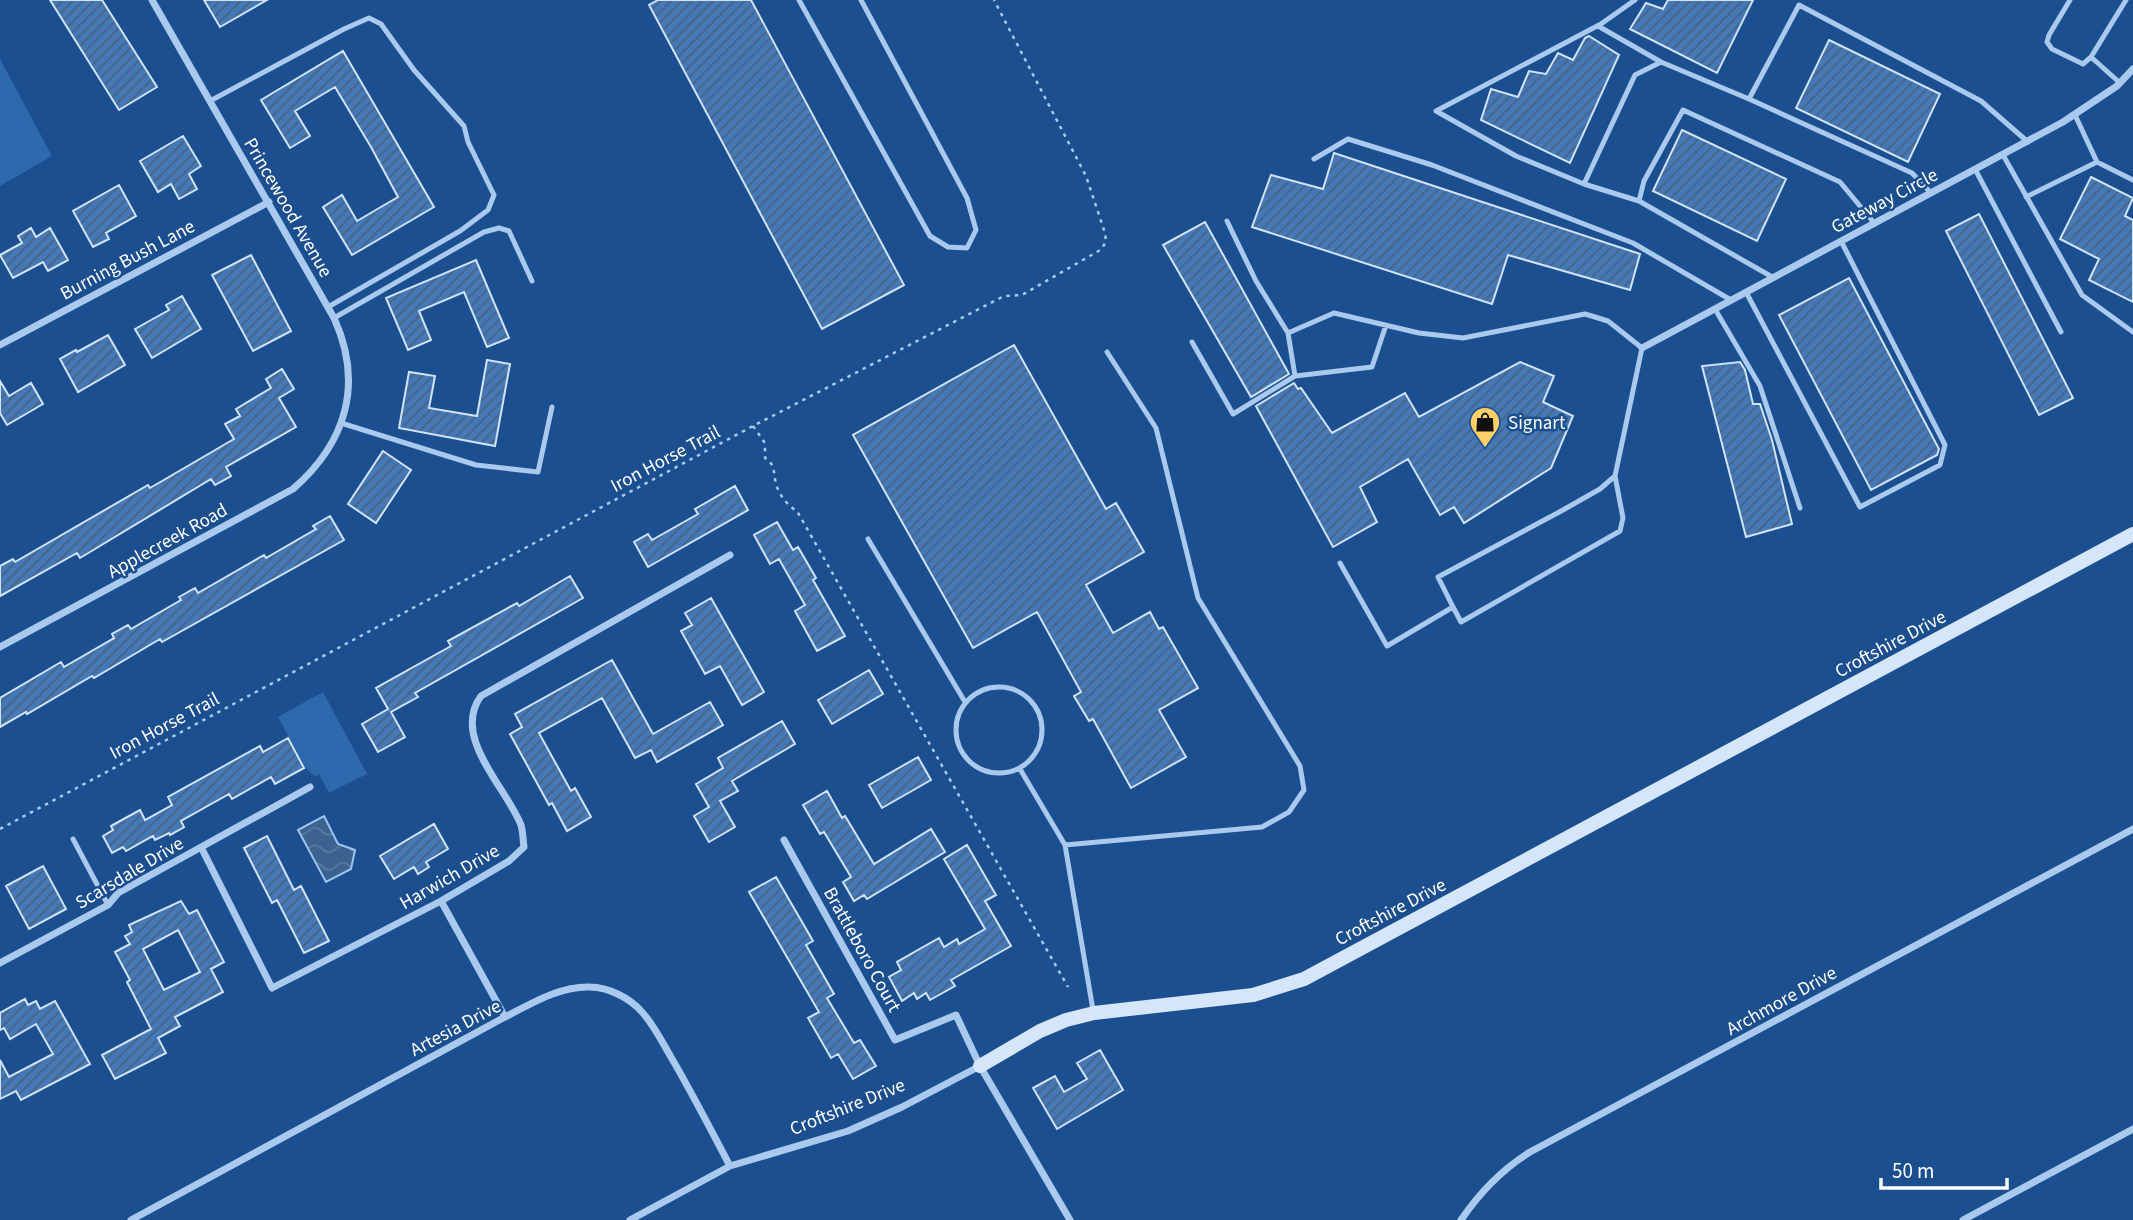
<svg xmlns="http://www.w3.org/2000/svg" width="2133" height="1220" font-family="'Source Sans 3',sans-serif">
<defs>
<pattern id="water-waves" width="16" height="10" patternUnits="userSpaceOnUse" patternTransform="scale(1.75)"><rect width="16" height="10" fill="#3c6290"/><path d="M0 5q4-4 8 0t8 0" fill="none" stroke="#597aa1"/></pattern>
<pattern id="building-hatch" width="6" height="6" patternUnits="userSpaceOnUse" patternTransform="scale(1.75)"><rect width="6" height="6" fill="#4478b7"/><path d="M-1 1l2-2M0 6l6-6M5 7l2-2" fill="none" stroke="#486282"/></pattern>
</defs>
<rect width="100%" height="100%" fill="#1b4f8f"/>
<path fill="#2e69ad" d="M0 59 52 156 0 186Z
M323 692 367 774 329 793 319 774 315 777 305 767 278 717Z"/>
<path fill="url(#water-waves)" stroke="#9cc4f0" stroke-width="2" d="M324 816 338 844 355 850 351 869 326 882 298 830Z"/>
<path fill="url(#building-hatch)" stroke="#cfe3fa" stroke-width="2" fill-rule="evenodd" d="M50 0H102L157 87 119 110Z
M204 0H267L220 27Z
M658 0H751L904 285 822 329 649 5Z
M1668 0H1753L1717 73 1630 29 1646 3 1663 9Z
M1589 36 1619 55 1570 163 1481 120 1491 89 1518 97 1529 71 1546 74 1558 53 1573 60 1585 38Z
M1829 40 1940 94 1908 162 1796 108Z
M343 51 434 207 352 255 323 207 342 195 357 221 398 197 371 147 335 87 295 111 310 136 290 148 261 100Z
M1682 130 1786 179 1757 241 1653 191Z
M183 136 201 166 189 174 197 189 179 199 171 184 158 192 140 161Z
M1334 153 1640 254 1630 290 1508 255 1492 304 1252 227 1271 175 1323 189Z
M2091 177 2133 198 2125 216 2133 220V302L2089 280 2099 259 2060 239Z
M119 185 136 216 106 233 109 239 93 247 73 211Z
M1979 214 2073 398 2039 415 1946 231Z
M1205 222 1289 374 1251 397 1163 245Z
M31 228 36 237 50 228 68 260 48 271 43 262 13 278 0 255 22 243 18 236Z
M251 255 291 331 253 351 212 275Z
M476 260 509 338 487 347 464 292 419 311 431 340 408 350 386 298Z
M1849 278 1939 449 1937 455 1871 490 1779 315Z
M182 296 201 329 152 358 135 329 169 310 166 305Z
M108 335 125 365 78 392 60 359 76 350 77 352Z
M1014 345 1106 509 1116 503 1144 552 1086 585 1113 633 1150 612 1159 629 1163 627 1198 688 1159 710 1186 757 1131 788 1093 719 1089 721 1074 696 1081 692 1037 612 973 648 853 435Z
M487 360 510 364 495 446 399 428 409 372 435 376 429 408 477 416Z
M1520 362 1554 376 1543 402 1573 416 1551 468 1464 523 1454 507 1440 515 1408 459 1360 487 1377 522 1333 547 1256 406 1294 383 1298 389 1301 388 1332 433 1405 393 1419 417Z
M1740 362 1745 370 1753 404H1760L1772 440 1792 524 1746 537 1702 366Z
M282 369 294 389 279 398 296 427 226 467 231 476 215 485 211 479 80 558 77 553 0 596V566L13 559 15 562 148 485 150 488 234 439 225 424 240 416 236 409 271 388 266 379Z
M0 381 9 396 31 383 43 404 7 425 0 413Z
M383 451 411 470 376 523 348 504Z
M735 486 748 510 648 567 634 542 648 534 652 540 698 514 695 509Z
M330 516 344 540 162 642 160 639 94 678 92 676 27 714 26 712 0 727V698L61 662 64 667 114 638 112 634 128 625 131 629 181 600 179 597 195 588 198 593 264 555 266 558 316 529 313 526Z
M777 522 793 550 798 547 816 578 813 580 845 636 817 651 795 611 805 605 779 559 770 564 754 535Z
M570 576 583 598 415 693 418 697 391 712 405 737 378 752 362 724 388 709 376 688 451 646 448 641 517 603 519 606Z
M711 598 764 692 742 705 720 666 705 674 681 631 692 625 685 613Z
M612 660 653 734 710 702 723 725 657 762 651 750 635 758 602 698 539 733 571 791 575 788 591 817 567 831 552 803 549 805 510 734 522 727 515 714Z
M869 670 883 694 832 724 818 700Z
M782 721 795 744 732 781 738 791 720 801 735 827 709 842 694 816 709 807 696 784 723 768 718 758Z
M288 738 304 768 275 784 271 777 232 799 229 794 181 821 184 827 170 835 169 833 155 840 153 836 126 851 123 847 112 853 103 836 113 830 111 826 140 810 145 820 172 805 168 797 260 746 263 752Z
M918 757 931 780 882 808 869 785Z
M827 791 842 818 845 816 874 864 931 829 945 852 867 899 864 895 854 901 843 882 851 877 824 832 820 834 803 805Z
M434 824 448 849 426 862 429 867 418 874 414 867 394 879 380 856Z
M267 836 294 890 301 886 329 941 304 953 277 900 272 903 244 848Z
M967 845 996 895 985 901 1011 946 951 980 955 986 930 1000 926 993 917 999 914 993 902 1001 889 977 901 970 897 962 939 938 944 947 957 939 959 944 985 929 944 859Z
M43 866 66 909 29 929 6 886Z
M776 877 813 941 806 945 834 994 827 998 854 1043 860 1040 876 1066 853 1079 838 1054 831 1058 808 1018 819 1012 749 892Z
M181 901 189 914 197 910 224 962 211 969 223 992 175 1017 180 1026 158 1038 166 1053 115 1079 102 1055 151 1029 127 982 130 980 115 952 130 944 125 936 132 932 129 925ZM178 930 200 972 164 990 143 949Z
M25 999 28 1005 36 1001 40 1009 55 1001 90 1064 21 1100 16 1091 0 1099V1060L9 1077 53 1054 36 1024 10 1039 4 1028 0 1030V1013Z
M1100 1050 1123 1090 1057 1129 1033 1088 1055 1076 1064 1092 1087 1079 1077 1063Z"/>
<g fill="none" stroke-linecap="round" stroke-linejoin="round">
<path stroke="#a9c9ee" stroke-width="2.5" stroke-dasharray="3.5 5" stroke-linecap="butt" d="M753 426 765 443V458C776 465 773 472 776 484 779 495 788 506 797 511L1068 987
M0 829 753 426 1004 296 1022 295 1102 249 1106 241 1105 233 1086 176 994 0"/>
<path stroke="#a9c9ee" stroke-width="5" d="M799 0 930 236 948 247 967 248 976 230 967 198 861 0
M1635 0 1598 26 1661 62
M2070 0 2049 35 2047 42 2052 49 2083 64 2091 57
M2120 83 2091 57 2126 0
M210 101 344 29 369 18 381 24 414 70 464 126 468 142 494 195 488 210 460 231 328 307
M2075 115 2097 162 2133 180
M2003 155 2082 295 2133 332
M1314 159 1348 139 1432 165 1633 243 1731 300
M1975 169 2061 332
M1584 184 1516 156 1436 111 1599 25
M1931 193 1912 173 1749 99 1799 5 1981 101 2028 142
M2026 197 2097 162
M1639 201 1584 184 1635 75 1661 62 1749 99
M1227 221 1256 281 1288 333
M1774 278 1639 201 1644 181 1683 110 1840 182 1875 224
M1746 292 1860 507 1940 465 1945 445 1841 241
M1715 309 1760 386 1800 508
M334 318 484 232 499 228 509 231 532 281
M1192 342 1233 414 1295 376 1288 333 1334 313 1419 333 1463 338 1585 314 1608 321 1642 348 1615 476 1623 518 1620 531 1461 622 1453 607
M1295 376 1372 367 1386 325
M341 423 476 465 538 472 552 407
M868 539 965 702
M1340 563 1387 646 1453 607 1438 577 1563 510 1600 489 1615 476
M956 730a43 43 0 1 1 86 0a43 43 0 1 1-86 0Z
M1020 769 1065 845 1093 1010
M73 839 108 905
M1065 845 1262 827 1289 812 1304 790 1300 766 1198 598 1156 428 1107 352"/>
<path stroke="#a9c9ee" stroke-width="7" d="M0 345 269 202
M1642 348 2063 122 2117 86 2133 69
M0 647 293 489C346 443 364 384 334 318L152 0
M784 840 895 1040 956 1015 980 1066 1070 1220
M201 847 272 988 441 901 509 861 524 847C523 840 523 832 521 825 506 787 451 737 481 696L730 555
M441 901 505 1017
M0 963 108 905 118 893 310 787
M131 1220 505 1017C531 1004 559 986 590 987 608 987 630 998 642 1012 654 1025 662 1042 671 1057 692 1093 711 1130 730 1166
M630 1220 730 1166 848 1131 902 1107 980 1066
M1461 1220C1480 1192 1501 1170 1530 1152L2133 829
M1963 1220 2133 1129"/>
<path stroke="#d6e6fa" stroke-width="14" d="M980 1066 1040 1031 1066 1020 1094 1013 1253 995 1304 979 2133 534"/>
</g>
<defs>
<g id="shop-pin" transform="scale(1.575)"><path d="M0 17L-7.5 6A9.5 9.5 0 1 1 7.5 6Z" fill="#ffd166" stroke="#1b4f8f"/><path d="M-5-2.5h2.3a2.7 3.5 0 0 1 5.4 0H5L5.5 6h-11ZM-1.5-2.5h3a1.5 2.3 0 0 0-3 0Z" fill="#111"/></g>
</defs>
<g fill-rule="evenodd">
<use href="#shop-pin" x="1485" y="422"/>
</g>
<g text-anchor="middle" stroke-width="5" stroke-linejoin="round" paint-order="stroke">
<g font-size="19" fill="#fff" stroke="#1b4f8f">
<text transform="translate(1884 200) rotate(-28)" y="7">Gateway Circle</text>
<text transform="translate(289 207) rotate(60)" y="7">Princewood Avenue</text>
<text transform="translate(127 259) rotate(-28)" y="7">Burning Bush Lane</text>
<text transform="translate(665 458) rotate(-28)" y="7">Iron Horse Trail</text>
<text transform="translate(167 540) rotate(-29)" y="7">Applecreek Road</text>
<text transform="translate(1890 643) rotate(-28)" y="7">Croftshire Drive</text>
<text transform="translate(164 725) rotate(-28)" y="7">Iron Horse Trail</text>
<text transform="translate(129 872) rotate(-31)" y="7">Scarsdale Drive</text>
<text transform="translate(449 876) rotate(-30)" y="7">Harwich Drive</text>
<text transform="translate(1390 911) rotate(-28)" y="7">Croftshire Drive</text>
<text transform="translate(863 949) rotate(61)" y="7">Brattleboro Court</text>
<text transform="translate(1781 1000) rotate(-29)" y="7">Archmore Drive</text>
<text transform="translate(455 1027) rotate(-28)" y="7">Artesia Drive</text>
<text transform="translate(847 1106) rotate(-22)" y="7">Croftshire Drive</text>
</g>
<g font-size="19" fill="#fff" stroke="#1b4f8f" text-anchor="start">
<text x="1508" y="429">Signart</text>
</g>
</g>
<path d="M1881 1178v10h126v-10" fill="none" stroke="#ffffff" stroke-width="3.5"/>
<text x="1892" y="1178" font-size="21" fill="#ffffff" stroke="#1b4f8f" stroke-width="5" paint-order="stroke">50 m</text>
</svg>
